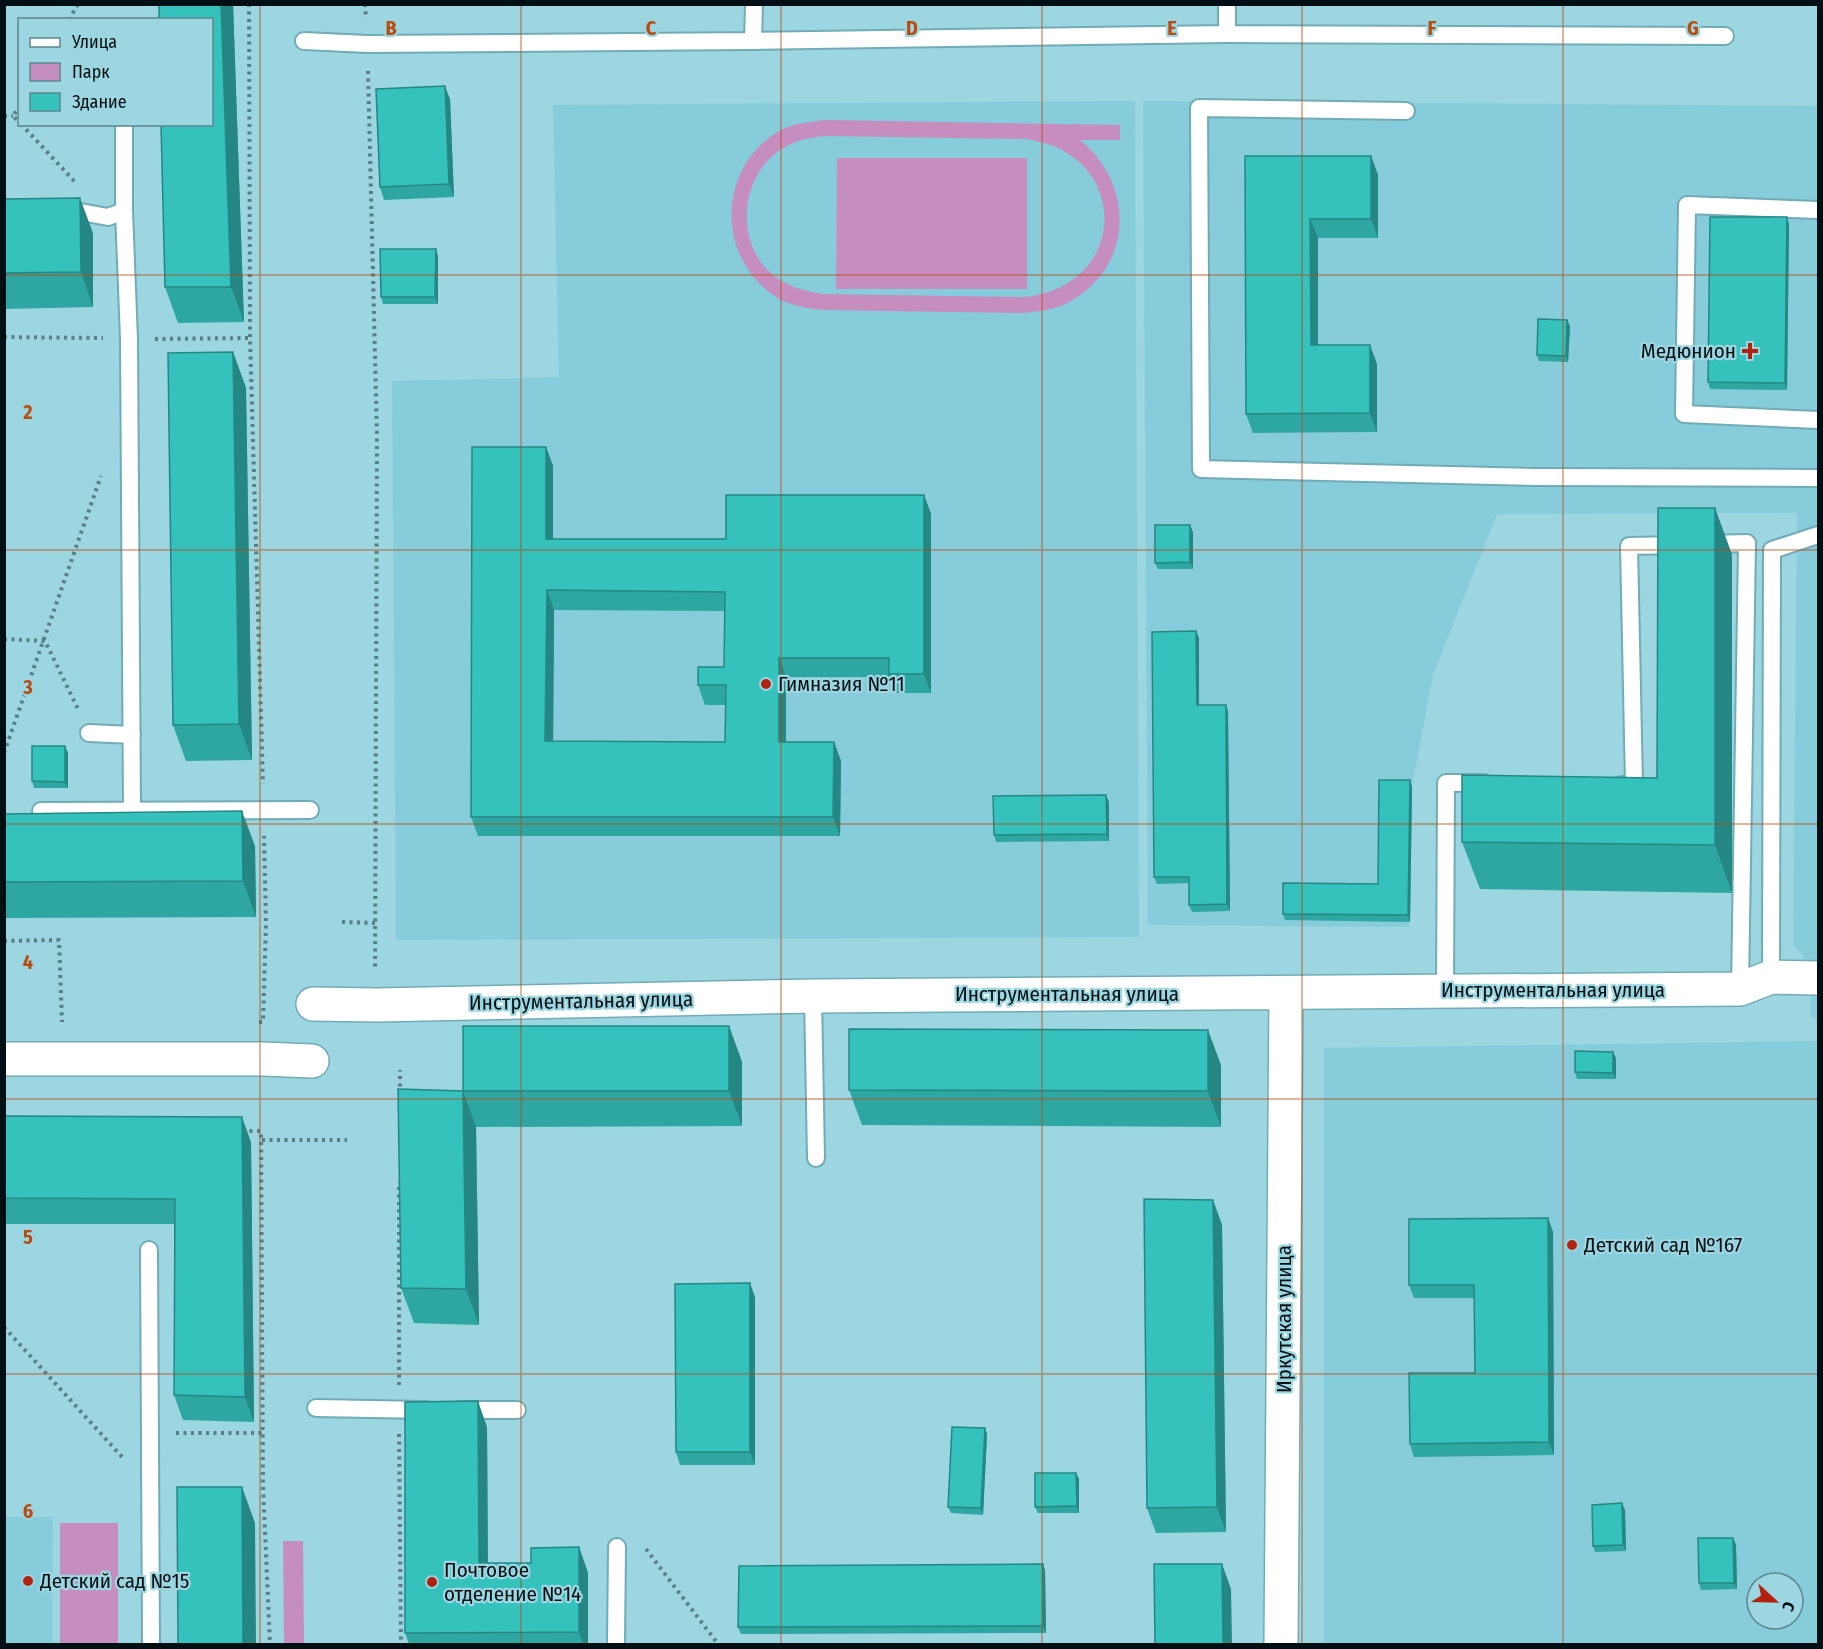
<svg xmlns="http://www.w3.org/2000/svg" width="1823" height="1649" font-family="'Fira Sans Condensed',sans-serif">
<rect width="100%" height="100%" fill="#9bd6e1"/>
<path fill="#87ccda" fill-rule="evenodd" d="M1135 101 1139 937 396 940 392 381 559 377 553 105Z
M1143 101 1818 106V1020L1810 1016 1811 994H1804V957L1793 944 1797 513 1497 514 1433 675 1412 787 1409 927 1148 925Z
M1818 1041V1644H1324V1048ZM1757 1583H1793V1619H1757Z
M5 1517H53L52 1644H5Z"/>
<path fill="#c68ebf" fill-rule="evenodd" d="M826 120 1120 125V140H1080C1135 184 1134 267 1069 302 1055 310 1040 311 1024 313L822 310C807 308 791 306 778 298 715 260 716 166 781 130 795 123 810 122 826 120ZM826 136 1026 139C1132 153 1130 287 1024 297L823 294C804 291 788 287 773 275 731 240 741 166 791 144 802 139 814 137 826 136Z
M837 158H1027V289H836Z
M60 1523H118V1644H60Z
M283 1541H303L304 1644H284Z"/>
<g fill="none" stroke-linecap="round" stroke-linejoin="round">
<g stroke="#71abb6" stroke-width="20">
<path id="lane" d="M1227 34V4
M304 41 367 44 753 41 1227 34 1725 36
M753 41 754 4
M1406 111 1199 108 1201 469 1536 477 1818 478
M124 124V211L129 339 132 811
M64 209 108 217 124 211
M1818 210 1687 205 1684 414 1818 420
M1708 544 1747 543 1740 989
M89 733 132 735
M1621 785H1634L1629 546 1679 545
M41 811 310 810
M1771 977 1772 550 1818 535
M1445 991 1446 783H1484
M813 996 816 1158
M149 1250 151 1644
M316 1408 426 1410
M458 1410H517
M616 1644 617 1547"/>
</g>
<g stroke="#71abb6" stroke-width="36">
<path id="street" d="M313 1004 377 1005 813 996 1740 989 1771 977 1818 978
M4 1059H263L312 1061
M1281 1644 1286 993"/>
</g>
<path stroke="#587f88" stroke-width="4" stroke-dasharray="3 4.5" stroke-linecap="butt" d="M249 4 250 338 263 784
M365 4 366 19
M69 20 78 4
M368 71 377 436 375 970
M20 105 13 116 20 123
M4 116H13
M21 124 76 183
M4 337 103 338
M155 339 250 338
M4 639 45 641 79 711
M4 753 101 476
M342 922 375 923
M4 941 59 940 62 1022
M259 1022H263L266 923 264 836
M400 1094V1070
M242 1131H261L263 1486 270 1644
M262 1140H347
M4 1327 123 1458
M399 1385V1182
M176 1433H262
M399 1434 401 1644
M646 1549 718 1644"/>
<use href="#lane" stroke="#fff" stroke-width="16"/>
<use href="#street" stroke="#fff" stroke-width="33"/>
</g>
<path fill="#2ea6a2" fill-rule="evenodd" d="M159 4H233L244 322 178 323 165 287Z
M450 99 454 197 384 200 380 187Z
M1245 156H1371L1378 175V238H1318V345L1377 364V432L1253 433 1246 414Z
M4 199 93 233V307L4 309Z
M1789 224 1787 390 1710 389 1708 382Z
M438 256V304H383L381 297Z
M1567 320 1570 326 1568 362 1539 361 1537 355Z
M233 352 246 388 252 760 186 761 173 725Z
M546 447 553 466V539H726L924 495 931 514V693H896L890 677H786V742H834L841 761 840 836H478L471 817ZM554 610 725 611 724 667 698 685 705 705H725V742L553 741Z
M1715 508 1732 555V893L1480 889 1462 842 1657 778Z
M1193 532V569H1158L1155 563Z
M1196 631 1199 638V705L1228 711 1230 911 1192 912 1189 905V883L1157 884 1154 877Z
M68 753V788H34L32 781Z
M1412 787 1410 922 1285 920 1283 914 1378 884Z
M1109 802V841L996 842 994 835Z
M4 814 255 846 256 917 6 918 4 914Z
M729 1026 742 1062V1126L476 1127 463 1091Z
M1616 1058V1079H1577L1575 1072Z
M1221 1065V1127L862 1125 849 1090Z
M463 1091 476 1127 479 1325 414 1323 401 1288Z
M4 1116 251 1142 254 1422 183 1420 174 1395V1224H4Z
M1213 1200 1222 1225 1226 1532 1156 1533 1147 1508Z
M1548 1218 1553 1232 1554 1455 1414 1457 1410 1444 1475 1373 1474 1298H1414L1409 1285Z
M755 1297V1465H680L676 1452Z
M487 1427 488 1563H531L579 1547 588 1573V1644H409L405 1633Z
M985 1428 987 1435 983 1515 951 1513 948 1507Z
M1076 1473 1079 1479V1513H1038L1035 1507Z
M1625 1510 1626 1551 1595 1552 1593 1546Z
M1733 1538 1736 1545 1737 1589 1701 1590 1699 1583Z
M1043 1564 1045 1571 1046 1633 741 1634 738 1627Z"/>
<path fill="#258784" d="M221 4H233L244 322 231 287Z
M445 86 450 99 454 197 449 184Z
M1371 156 1378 175V238L1371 219Z
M80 198 93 233V307L81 272Z
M1787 217 1789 224 1787 390 1785 383Z
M1310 219 1318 238V365L1311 345Z
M436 249 438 256V304L435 297Z
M1567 320 1570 326 1568 362 1566 356Z
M1370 345 1377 364V432L1370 413Z
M233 352 246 388 252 760 239 724Z
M546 447 553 466V558L546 539Z
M924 495 931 514V693L924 674Z
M1715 508 1732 555V893L1715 845Z
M1190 525 1193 532V569L1190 562Z
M547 590 554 610 553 760 545 741Z
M1196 631 1199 638V712L1197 705Z
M779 658 786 677V761L779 742Z
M1226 705 1228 711 1230 911 1227 904Z
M834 742 841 761 840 836 833 817Z
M65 746 68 753V788L65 782Z
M1410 780 1412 787 1410 922 1408 915Z
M1106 795 1109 802V841L1107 834Z
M242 811 255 846 256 917 243 881Z
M729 1026 742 1062V1126L729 1091Z
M1208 1030 1221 1065V1127L1208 1091Z
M1613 1052 1616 1058V1079L1613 1073Z
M463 1091 476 1127 479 1325 466 1289Z
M242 1117 251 1142 254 1422 245 1397Z
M1213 1200 1222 1225 1226 1532 1217 1507Z
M1548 1218 1553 1232 1554 1455 1549 1442Z
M750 1283 755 1297V1465L750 1452Z
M478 1401 487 1427 488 1588 479 1563Z
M985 1428 987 1435 983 1515 981 1508Z
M1076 1473 1079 1479V1513L1077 1506Z
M242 1487 255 1523 256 1644H243Z
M1622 1503 1625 1510 1626 1551 1623 1545Z
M1733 1538 1736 1545 1737 1589 1734 1583Z
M579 1547 588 1573V1644H583L579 1632Z
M1043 1564 1045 1571 1046 1633 1043 1626Z
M1222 1564 1231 1589 1232 1644H1223Z"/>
<path fill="#35c1bc" stroke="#258784" stroke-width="1.5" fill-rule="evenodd" d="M159 4H221L231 287H165L161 124H212V20H159Z
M445 86 449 184 380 187 376 89Z
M1245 156H1371V219H1310L1311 345H1370V413L1246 414Z
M80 198 81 272 4 273V199Z
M1710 217H1787L1785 383 1708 382Z
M380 249H436L435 297H381Z
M1538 319 1567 320 1566 356 1537 355Z
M233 352 239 724 173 725 168 353Z
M472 447H546V539H726V495H924V674H889V658H779V742H834L833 817H471ZM547 590 725 592 724 667H698V685H726L725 742 545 741Z
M1658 508H1715V845L1462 842V775L1657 778Z
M1155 525H1190V562L1155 563Z
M1196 631 1197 705H1226L1227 904 1189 905V877H1154L1152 632Z
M32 746H65V782L32 781Z
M1379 780H1410L1408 915 1283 914V883L1378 884Z
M1106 795 1107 834 994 835 993 796Z
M242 811 243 881 4 882V814Z
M463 1026H729V1091H463Z
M849 1029 1208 1030V1091L849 1090Z
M1575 1051 1613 1052V1073L1575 1072Z
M398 1089 463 1091 466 1289 401 1288Z
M4 1116 242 1117 245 1397 174 1395 175 1199 4 1198Z
M1144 1199 1213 1200 1217 1507 1147 1508Z
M1548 1218 1549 1442 1410 1444 1409 1373H1475L1474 1285H1409V1219Z
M750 1283V1452H676L675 1284Z
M478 1401 479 1563H531V1548L579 1547V1632L405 1633V1402Z
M952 1427 985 1428 981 1508 948 1507Z
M1035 1473H1076L1077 1506 1035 1507Z
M177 1487H242L243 1644H178Z
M1622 1503 1623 1545 1593 1546 1592 1505Z
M1698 1538H1733L1734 1583H1699Z
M1043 1564V1626L738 1627 739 1566Z
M1154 1564H1222L1223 1644H1155Z"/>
<path fill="none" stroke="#ba4a0e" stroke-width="1.5" stroke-opacity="0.55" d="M260 4V1644M521 4V1644M781 4V1644M1042 4V1644M1302 4V1644M1563 4V1644M4 275H1818M4 550H1818M4 824H1818M4 1099H1818M4 1374H1818"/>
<g fill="#b12310" stroke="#9bd6e1" stroke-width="2">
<path d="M1747 342h6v6h6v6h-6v6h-6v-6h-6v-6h6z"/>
<circle cx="766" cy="684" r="6"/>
<circle cx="1572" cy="1245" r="6"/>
<circle cx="28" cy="1581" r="6"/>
<circle cx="432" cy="1582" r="6"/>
</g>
<g text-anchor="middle" stroke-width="4.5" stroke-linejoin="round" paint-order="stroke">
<g font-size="21" fill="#000f14" stroke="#9bd6e1" text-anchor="start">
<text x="1736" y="358" text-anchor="end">Медюнион</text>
<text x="778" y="691">Гимназия №11</text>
<text x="1584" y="1252">Детский сад №167</text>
<text x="444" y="1577">Почтовое<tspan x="444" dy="24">отделение №14</tspan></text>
<text x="40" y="1588">Детский сад №15</text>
</g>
<g font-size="21" fill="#000f14" stroke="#9bd6e1">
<text x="1553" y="997">Инструментальная улица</text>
<text x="1067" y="1001">Инструментальная улица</text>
<text transform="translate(581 1001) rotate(-1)" y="7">Инструментальная улица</text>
<text transform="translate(1284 1319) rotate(-90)" y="7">Иркутская улица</text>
</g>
</g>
<g font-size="20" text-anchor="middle" font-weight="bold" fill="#ba4a0e" stroke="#9bd6e1" stroke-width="4.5" stroke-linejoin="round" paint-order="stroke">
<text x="391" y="35">B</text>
<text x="651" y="35">C</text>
<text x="912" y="35">D</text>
<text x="1172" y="35">E</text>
<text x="1432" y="35">F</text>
<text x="1693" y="35">G</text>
<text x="28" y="419">2</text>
<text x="28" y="694">3</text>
<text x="28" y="969">4</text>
<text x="28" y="1244">5</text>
<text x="28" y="1518">6</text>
</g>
<rect width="1823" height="1649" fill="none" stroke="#000f14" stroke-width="12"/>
<rect x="18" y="18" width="195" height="108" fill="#9bd6e1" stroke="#5d868f" stroke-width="1.5"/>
<rect x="30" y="38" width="30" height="9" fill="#ffffff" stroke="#5d868f" stroke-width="1.5"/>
<text x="72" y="48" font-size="18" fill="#000f14">Улица</text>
<rect x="30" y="63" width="30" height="18" fill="#c68ebf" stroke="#5d868f" stroke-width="1.5"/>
<text x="72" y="78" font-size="18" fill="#000f14">Парк</text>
<rect x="30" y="93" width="30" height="18" fill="#35c1bc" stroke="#5d868f" stroke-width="1.5"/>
<text x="72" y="108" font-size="18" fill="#000f14">Здание</text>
<g transform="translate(1775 1601) rotate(112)"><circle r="28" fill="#9bd6e1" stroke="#5d868f" stroke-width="1.5"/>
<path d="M0-4.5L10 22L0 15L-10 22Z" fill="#b12310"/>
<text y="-9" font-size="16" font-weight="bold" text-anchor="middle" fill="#000f14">С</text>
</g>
</svg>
